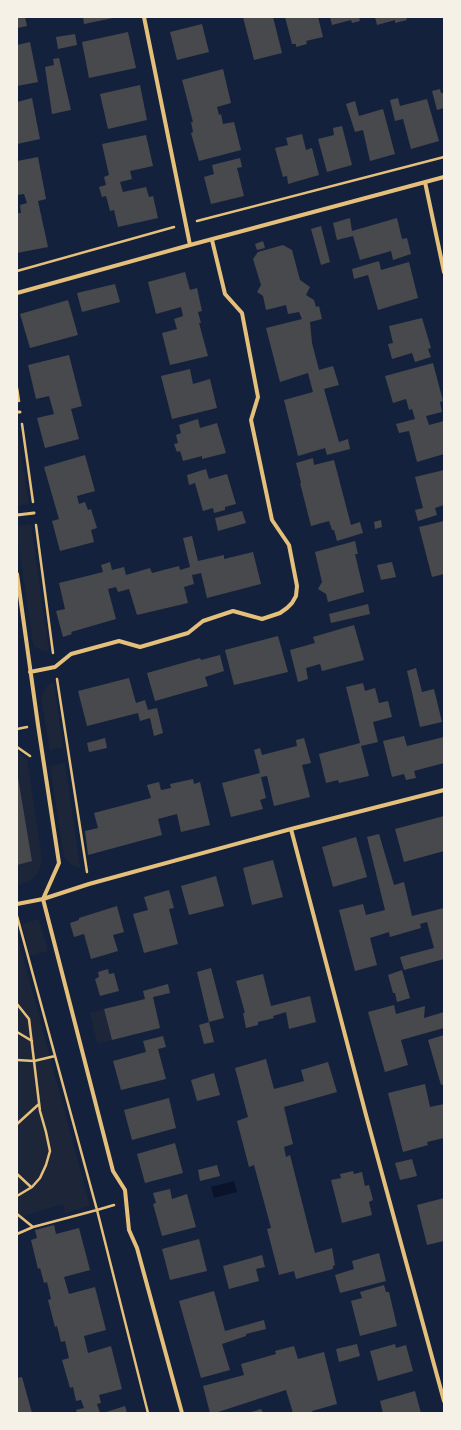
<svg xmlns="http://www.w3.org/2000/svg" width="461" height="1430" font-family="'Asap Condensed',sans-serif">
<rect width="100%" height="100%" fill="#14213d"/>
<path fill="#1d2539" d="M17 424 29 504 17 506Z
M31 524 49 652 41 650 34 646 32 637 17 534V526Z
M54 682 63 747 50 750 41 697 48 685Z
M17 751 27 759 42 859C39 877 33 880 17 886V865L32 860 17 768Z
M65 763 80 868C73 866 69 863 64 857L50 766Z
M38 919 40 923 48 951 30 956 22 924Z
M17 934 90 1206 65 1213 63 1204 27 1215 17 1221Z
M104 1009 112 1040 97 1043 90 1013Z"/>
<path fill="#0b132b" d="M234 1181 237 1192 214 1198 211 1187Z"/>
<path fill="#48494c" d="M17 17H25L27 26 17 28Z
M83 17H113V18L84 24Z
M243 17H273L282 53 254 60Z
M285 17H318L323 37 306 41 307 44 296 47V44H292Z
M330 17H359L360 21 352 23 351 20 332 25Z
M375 17H406L407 20 395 23V20L377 25Z
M202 24 209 52 177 60 170 32Z
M128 32 136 68 89 78 82 42Z
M75 34 77 45 58 49 56 37Z
M30 42 38 82 17 86V45Z
M59 58 71 110 52 114 45 67 54 65 53 59Z
M223 69 231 103 217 107 219 115 221 114 223 124 234 122 241 150 199 161 191 133 193 132 191 122H193L182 80Z
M140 85 147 120 108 129 100 94Z
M440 89 441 93H444V108L437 110 432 91Z
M32 98 40 139 17 144V102Z
M398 98 400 106 427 99 439 141 411 149 403 119 395 121 390 100Z
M355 101 359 116 383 109 395 154 370 161 363 130 355 132 346 104Z
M342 126 352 165 327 172 318 139 334 135 333 128Z
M302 134 306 150 312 148 319 175 288 184 287 176 283 177 275 148 288 145 286 138Z
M146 135 153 166 130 171 132 179 120 182 123 192 146 187 149 197 153 196 158 218 118 227 114 210 110 211 106 196 102 197 99 187 106 185 104 177 109 175 102 144Z
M38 157 46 199 38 201 48 247 17 253V213H21L20 205 27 203 24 194 17 195V161Z
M240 158 242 167 237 168 244 196 211 204 204 177 214 174 212 165Z
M350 218 352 231 397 218 402 239 407 238 411 254 393 260 391 251 360 260 353 236 337 240 333 223Z
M321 226 330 262 321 265 311 229Z
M263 241 265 248 257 250 255 244Z
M283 245 292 250 300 280 310 287 306 295 314 300 316 307 319 306 322 319 310 322 312 343 319 370 333 366 339 385 324 389 339 442 348 439 350 449 327 455 325 448 298 456 284 400 313 392 308 373 280 382 266 328 302 319 299 312 288 314 286 305 266 310 263 296 257 292 261 285 253 259 258 252Z
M379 261 381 270 409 262 418 298 378 310 368 275 354 279 352 269Z
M185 272 190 290 197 288 202 311 198 312 201 323H199L208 356 170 365 162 333 177 329 174 319 183 316 181 307 156 314 148 282Z
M115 284 120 302 82 312 77 293Z
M68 300 78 335 30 348 20 314Z
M422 318 431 348 428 349 431 357 415 362 412 353 392 359 388 344 393 343 389 326Z
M69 355 82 406 71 409 79 439 45 448 37 418 54 414 49 396 36 399 28 365Z
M433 363 443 401 440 402 442 412 426 416 429 425 444 421V454L417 462 409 431 399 433 396 424 415 419 412 409 409 410 406 399 393 403 385 376Z
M190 369 193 384 210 379 217 408 172 419 161 376Z
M198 419 200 428 217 423 226 453 202 459V456L183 461 180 451 177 452 174 444 178 443 176 435 181 433 179 425Z
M85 455 95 491 77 496 79 504 85 502 88 510 91 509 97 528 91 530 94 542 60 551 52 521 59 519 44 467Z
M313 458 314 465 334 460 351 525 360 522 363 533 337 541 334 530H332L329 521 311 526 300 483H301L296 463Z
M206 469 209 479 227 474 236 504 225 507V510L214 513 213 508 203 511 195 483 189 485 187 475Z
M444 470V505L435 508 437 515 418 521 415 510 423 508 415 477Z
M242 511 246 523 218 531 215 518Z
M381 520 382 527 375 529 374 522Z
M444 521V574L432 577 419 527Z
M192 536 198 561 224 555V559L253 552 261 584 207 598 201 573 192 575 194 584 184 587 188 603 137 615 129 589 118 592 116 587 108 589 116 619 71 632 72 634 63 637 56 611 65 609 59 583 103 572 101 565 110 562 112 570 124 567 126 575 150 568 152 573 179 566 180 570 190 567 183 538Z
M355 541 358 554H355L364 592 328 602 326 594 318 589 322 582 315 552Z
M392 562 396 577 381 580 377 565Z
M368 604 370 614 331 623 329 614Z
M354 625 364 660 322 671 320 664 306 668 308 679 298 682 290 650 315 643 313 637Z
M278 636 288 672 234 685 225 650Z
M220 655 224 671 205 677 208 686 155 701 147 673 200 658 201 660Z
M416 668 422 692 434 689 442 722 420 727 407 671Z
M129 678 136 703 145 700 148 710 157 708 163 733 154 736 150 718 140 721 138 713 87 726 78 691Z
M363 683 365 691 375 688 379 703 388 701 392 717 373 722 378 742 361 746 369 776 339 783 338 780 326 783 319 754 360 743 346 687Z
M404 736 407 746 444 737V763L414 771 416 778 406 780 404 774 392 777 383 741Z
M105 738 107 748 89 752 87 743Z
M304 738 311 763 302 765 310 797 274 806 267 776 261 777 266 798 260 800 263 809 231 817 222 783 260 773 254 750 260 748 262 755 297 746 296 740Z
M17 771 32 861 17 865Z
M193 779 194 784 200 782 210 825 181 832 177 814 158 819 162 835 88 855 85 831 98 828 94 813 151 798 147 785 159 782 161 790 171 788 170 784Z
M444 816V851L404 862 395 829Z
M379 834 394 885 404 882 412 916 444 908V959L404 970 400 957 434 948 427 922 420 924 421 928 390 937 389 932 370 938 377 965 355 971 339 910 363 904 366 915 385 910 367 837Z
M356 837 367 877 333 887 322 847Z
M273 860 283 897 252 905 243 868Z
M216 876 224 906 189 915 181 886Z
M169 890 174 908 169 909 178 944 144 953 133 914 148 910 144 897Z
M117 906 124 932 113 935 118 951 91 959 84 934 74 937 70 923 79 920V918Z
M211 968 224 1018 209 1022 197 972Z
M108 969 109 974 114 973 119 991 100 996 95 979 99 977 98 972Z
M402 970 410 998 397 1002 395 993H393L388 975Z
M263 974 271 1006 310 996 316 1022 289 1029 286 1012 273 1016 274 1018 258 1022V1025L246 1028 243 1013H245L236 981Z
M168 984 170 993 153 997 160 1028 112 1040 104 1009 145 999 143 991Z
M394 1005 396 1014 425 1006 424 1018 444 1012V1028L401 1040 408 1065 385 1072 368 1012Z
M209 1022 214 1042 204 1044 199 1025Z
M444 1035V1084L441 1085 428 1040Z
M163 1036 166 1047 158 1049 166 1079 121 1090 113 1061 146 1052 143 1041Z
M266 1059 274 1089 304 1081 301 1070 328 1062 337 1092 284 1107 293 1144 284 1147 286 1157 290 1155 315 1253 332 1248 335 1265 333 1266V1269L296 1279 294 1271 279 1275 267 1229 271 1228 267 1213 254 1165 249 1167 237 1121 248 1117 235 1068Z
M214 1073 220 1095 197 1101 191 1080Z
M425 1084 430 1107 444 1104V1138L427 1142 428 1145 403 1152 388 1093Z
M169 1098 176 1128 132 1140 124 1110Z
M175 1143 183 1173 145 1183 137 1154Z
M412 1159 417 1176 400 1180 395 1163Z
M217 1165 220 1176 200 1181 198 1170Z
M353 1171 354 1174 362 1172 365 1186 369 1185 373 1200 369 1202 372 1215 342 1223 331 1180 341 1178 340 1174Z
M170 1189 172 1199 187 1194 196 1227 162 1236 153 1204 156 1203 153 1193Z
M444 1198V1241L427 1245 417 1205Z
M54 1225 56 1234 79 1228 90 1270 64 1277 69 1294 95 1287 106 1330 84 1336 88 1353 111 1346 122 1389 99 1395 101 1403 97 1404 100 1413H77L76 1410 84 1408 81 1400 76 1401 73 1387 70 1388 62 1360 69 1358 65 1341 61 1342 57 1326 55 1327 48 1300 51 1299 47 1282 44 1283 40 1268 38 1269 31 1240 37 1238 35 1230Z
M199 1239 207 1271 170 1280 162 1249Z
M379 1253 386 1281 340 1293 335 1275 354 1269 352 1261Z
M262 1255 265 1267 256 1269 259 1281 229 1289 223 1266Z
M384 1285 386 1292H389L397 1326 360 1336 351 1301 362 1298 360 1292Z
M214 1291 225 1331 264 1320 266 1329 246 1334V1336L222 1344 230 1370 201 1378 179 1301Z
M357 1344 360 1356 339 1362 336 1349Z
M395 1344 396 1348 406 1345 413 1371 378 1381 370 1351Z
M294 1346 298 1359 324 1352 337 1404 312 1411 313 1413H293L286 1390 215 1413H210L203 1386 244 1375 241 1364 276 1354 275 1351Z
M22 1377 32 1413H17V1378Z
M415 1391 421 1413H383L380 1401Z
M125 1406 127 1413H103Z
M261 1409 263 1413H248Z"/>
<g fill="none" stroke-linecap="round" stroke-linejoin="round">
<path stroke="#e5c07b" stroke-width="2.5" d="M197 221 444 157
M17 271 174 227
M17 388 19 401
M22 424 33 502
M36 525 53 653
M57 679 87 872
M17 729 27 727
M17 747 30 756
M17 916 97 1210 114 1205
M17 1004 29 1019 34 1061 17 1060
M17 1032 32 1041
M17 1124 39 1104
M17 1174 31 1187
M17 1196 32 1187 40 1178 46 1165 50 1151 46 1132 40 1111 34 1061 55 1056
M17 1214 33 1227
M17 1234 33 1227 97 1210 148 1413"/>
<path stroke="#e5c07b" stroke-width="3" d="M17 412H20
M17 515 34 513"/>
<path stroke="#e5c07b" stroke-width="4" d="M144 17 190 245
M425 182 444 272
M17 293 190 245 444 177
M17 574 38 725 59 863 43 899 113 1171 125 1190 129 1230 137 1248 182 1413
M30 672 55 667 71 654 119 641 140 647 188 633 203 621 233 611 262 619 280 613 287 608 292 603 296 596 297 586 289 545 272 520 251 420 258 397 242 313 225 294 212 240
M291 829 366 1115 444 1401
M17 904 43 899 89 884 291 829 444 790"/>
</g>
<rect width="461" height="1430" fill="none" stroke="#f6f1e7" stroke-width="36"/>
</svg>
